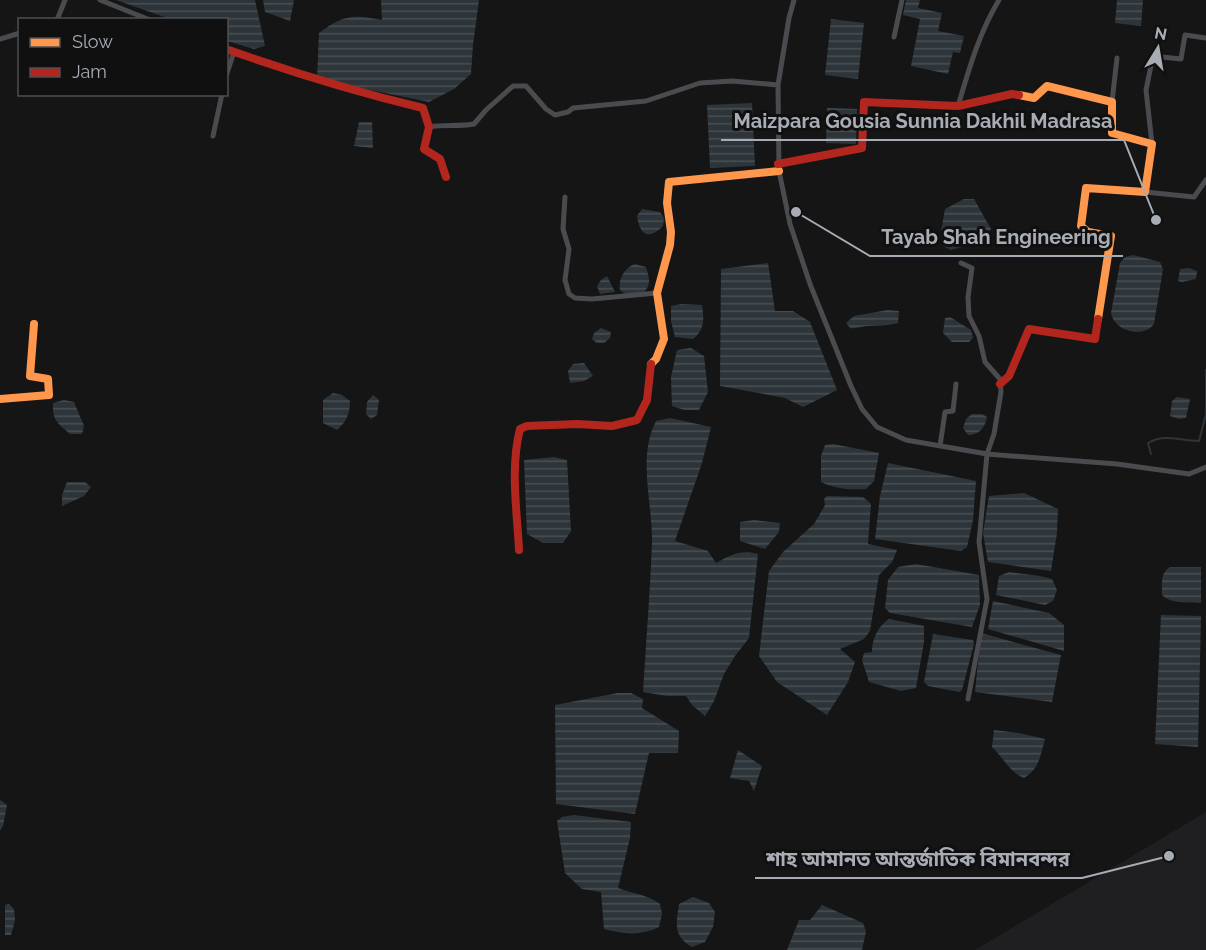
<svg xmlns="http://www.w3.org/2000/svg" width="1206" height="950" font-family="Raleway,'Noto Sans Bengali',sans-serif">
<defs>
<pattern id="water-rules" width="6" height="5" patternUnits="userSpaceOnUse" patternTransform="scale(1.5)"><rect width="6" height="5" fill="#2d353a"/><path d="M0 2.5h6" fill="none" stroke="#495054"/></pattern>
</defs>
<rect width="100%" height="100%" fill="#151516"/>
<path fill="#1f1f21" d="M1206 812V950H975L1174 831Z"/>
<path fill="url(#water-rules)" d="M116 0H255L265 46 254 49 227 41 226 20 170 19Z
M263 0H294L290 21 265 12Z
M381 0H479L473 45 471 74 454 89 429 102 317 79 319 33C343 15 353 14 382 20Z
M906 0H920L918 8 942 13 938 31 964 36 960 53 953 52 948 74 911 66 920 19 903 15Z
M1117 0H1143L1141 26 1115 23Z
M831 19 864 23 858 79 825 75Z
M752 103 755 166 710 168 707 105Z
M827 108 857 109 856 144 826 143Z
M359 122H372L373 148 354 146Z
M964 199H974L991 229 986 240 951 250 943 246 941 232 945 209Z
M642 209 660 212 664 218 663 226C649 240 640 236 637 216Z
M1133 255 1160 262 1163 269 1154 324C1143 339 1114 331 1111 313L1120 263 1125 257Z
M768 263 775 311H793L810 322 837 390 803 407 785 398 720 386 721 269Z
M635 264 646 267C649 277 652 285 643 293L625 294 620 290C618 279 625 267 635 264Z
M1189 268 1197 271 1196 279 1182 282 1178 281 1180 269Z
M607 276 615 292 600 294 597 286 601 280Z
M681 304 702 305C704 318 705 330 693 339L675 337 671 321V306Z
M888 310 899 311 898 323C888 326 880 325 869 326 862 326 857 329 850 328L846 323 854 316Z
M950 317 971 330 973 338 969 342H952L943 333 945 318Z
M601 328 611 332 610 338 604 343H597L592 339 594 333Z
M691 348 704 356 708 392 699 410H684L672 406 671 377 677 350Z
M584 363 593 376 584 381 570 383 568 371 573 364Z
M333 393 342 395 350 401C350 414 346 422 337 430L323 423V400Z
M373 395 379 400 377 415 371 419 366 414 367 402Z
M1177 397 1190 399 1186 418 1179 419 1170 416 1172 401Z
M64 400 74 402 84 426 82 434H70C58 423 52 421 53 403Z
M972 414H982L987 417C985 428 979 435 968 435L963 428 966 419Z
M670 418 711 427 702 463 675 541 708 551 716 563C730 555 742 549 758 554L749 638 735 656 724 674 714 701 705 716 692 705 686 696H667L643 692C646 642 650 593 652 544 653 504 637 457 656 421Z
M833 444 879 453 874 481 866 489C851 490 836 489 821 482V456L825 445Z
M554 457 567 460 571 531 563 543H543L527 534 524 460Z
M888 463 976 481 973 520 967 547 961 551 875 539 880 496Z
M67 482H85L91 487 84 496 62 506V495Z
M1024 493 1058 509 1057 533 1051 571 988 562 983 533 989 496Z
M827 496 863 497 871 504 868 544 897 550 892 562 879 575 870 631 864 639 840 649 855 662 848 682 827 715 777 682 759 656 769 571 783 552 814 524 825 505 824 499Z
M754 520 780 523 779 532 765 549 740 541V522Z
M916 564 979 575 980 605 972 627 890 613 885 608 888 580 898 567Z
M1170 567H1201V603C1188 602 1171 604 1162 595 1162 585 1160 573 1170 567Z
M1009 572 1040 576 1052 579 1057 590 1053 601 1045 605 996 595 999 576Z
M993 601 1049 613 1064 625V651L988 629Z
M1161 615 1201 616 1198 747 1155 744Z
M889 619 924 626V642L916 688 901 691 869 682 862 660 864 653 872 652C872 639 878 626 889 619Z
M981 633 1061 655 1052 702 975 692Z
M933 634 973 640 974 644 962 690 959 692 928 686 924 682Z
M618 693H631L643 699 642 708 679 731 678 753H649L635 814 556 804 555 705Z
M994 730 1019 733 1045 739C1040 756 1040 768 1024 778 1008 771 1004 758 992 747Z
M738 750 762 766 754 791 749 781 730 778Z
M0 800 7 805 3 826 0 830Z
M574 815 631 822 630 838 618 888C633 894 647 894 660 904L662 914 659 927C641 936 623 934 604 929L601 892 582 889 565 873 557 821 562 817Z
M693 897 709 903 715 912 713 927 705 942 692 947C673 936 676 924 679 904Z
M9 904 14 909 15 920 11 935H5V905Z
M822 905 863 923 866 931 862 950H787L799 920H810Z"/>
<g fill="none" stroke-linecap="round" stroke-linejoin="round">
<path stroke="#2d353a" stroke-width="2" d="M1151 454 1148 443C1165 433 1179 441 1199 441L1206 414V370"/>
<path stroke="#4a4b4e" stroke-width="5" d="M100 0 150 20
M794 0 789 18 778 85 779 171 790 224 810 284 851 386 862 409 877 427 906 440 987 454 1117 464 1189 474 1206 467
M57 20 65 0
M894 37 902 0
M0 39 20 33
M226 76 234 52
M1112 102 1117 58
M958 106C969 69 979 33 999 0
M429 127C444 124 457 127 474 124L486 110 513 86H526L546 109 555 115 568 112 573 108 646 101 700 83 732 81 778 85
M213 136 222 94
M1152 144 1146 90 1153 56 1181 59 1185 35 1206 38
M1145 192 1194 197 1206 180
M565 197 563 229 569 249 565 280 569 294 575 298 592 299 657 293
M961 263 972 268 968 297 969 316 979 336 985 362 1000 379 1001 392 994 434 987 454 979 542 987 599 968 699
M940 446 945 412 953 411 956 384"/>
<path stroke="#ff974d" stroke-width="8" d="M1019 95 1034 98 1047 86 1112 102V133L1152 144 1145 192 1086 188 1081 226 1088 232 1111 236 1098 319
M651 364 656 359 664 339 657 293 670 245 671 232 667 203 669 182 779 171
M0 399 49 395 48 379 30 376 34 324"/>
<path stroke="#b3261e" stroke-width="8" d="M226 49C291 72 356 92 423 108L429 127 424 149 440 159 446 177
M778 164 862 148 864 102 958 106 1012 94 1019 95
M1000 384 1009 376 1029 329 1095 339 1098 319
M519 550C517 510 510 468 520 429L527 426 577 424 612 426 637 420 647 400 651 364"/>
</g>
<path fill="none" stroke="#a8adb5" stroke-width="2" d="M1156 220L1124 140H721M796 212L870 256H1123M1169 856L1082 878H755"/>
<g fill="#a8adb5" stroke="#101011" stroke-width="2">
<circle cx="1156" cy="220" r="6"/>
<circle cx="796" cy="212" r="6"/>
<circle cx="1169" cy="856" r="6"/>
</g>
<g font-size="20" text-anchor="middle" font-weight="bold" fill="#a8adb5" stroke="#101011" stroke-width="6" stroke-linejoin="round" paint-order="stroke">
<text x="923" y="128">Maizpara Gousia Sunnia Dakhil Madrasa</text>
<text x="996" y="244">Tayab Shah Engineering</text>
<text x="918" y="866">শাহ আমানত আন্তর্জাতিক বিমানবন্দর</text>
</g>
<rect x="18" y="18" width="210" height="78" fill="#101011" stroke="#4d4f53" stroke-width="1.5"/>
<rect x="30" y="38" width="30" height="9" fill="#ff974d" stroke="#4d4f53" stroke-width="1.5"/>
<text x="72" y="48" font-size="18" fill="#a8adb5">Slow</text>
<rect x="30" y="68" width="30" height="9" fill="#b3261e" stroke="#4d4f53" stroke-width="1.5"/>
<text x="72" y="78" font-size="18" fill="#a8adb5">Jam</text>
<g transform="translate(1158 48) rotate(11)" stroke="#101011" stroke-width="4.5" paint-order="stroke">
<path d="M0-4.5L10 22L0 15L-10 22Z" fill="#a8adb5"/>
<text y="-9" font-size="16" font-weight="bold" text-anchor="middle" fill="#a8adb5">N</text>
</g>
</svg>
